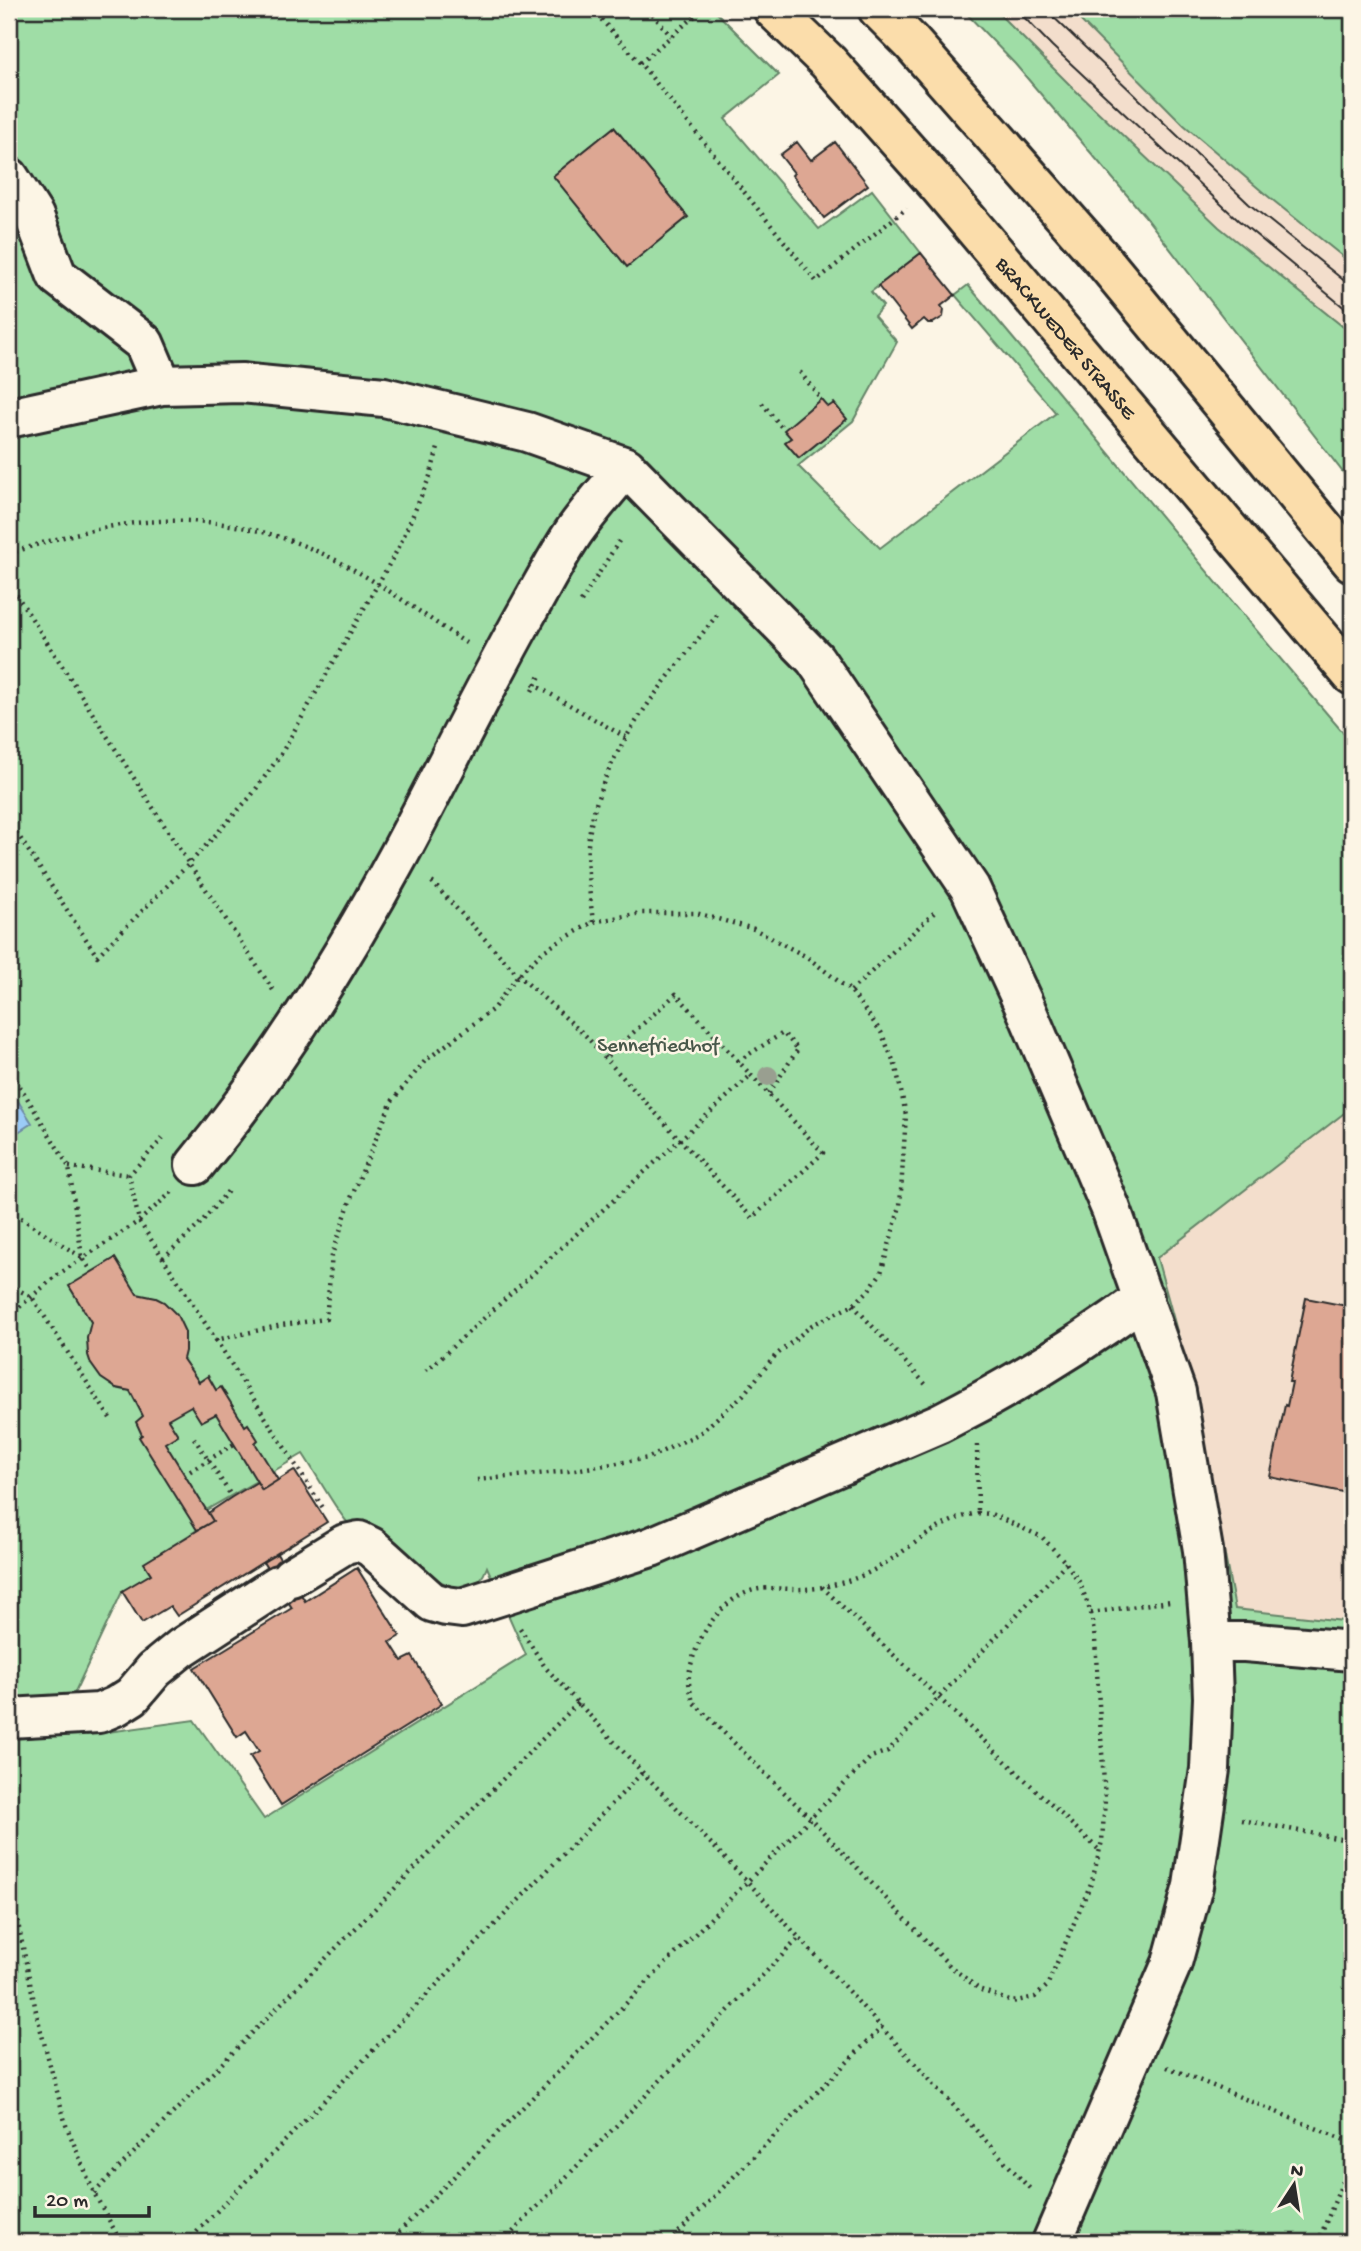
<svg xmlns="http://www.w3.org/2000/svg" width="1361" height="2251" font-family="'Gochi Hand',sans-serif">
<rect width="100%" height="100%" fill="#fcf5e5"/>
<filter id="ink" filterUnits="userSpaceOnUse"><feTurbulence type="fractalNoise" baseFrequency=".0143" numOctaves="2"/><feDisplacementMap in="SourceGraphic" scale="14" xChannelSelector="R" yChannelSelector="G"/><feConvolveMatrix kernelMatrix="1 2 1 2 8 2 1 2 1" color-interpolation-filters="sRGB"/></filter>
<g filter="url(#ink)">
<path fill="#f3decc" d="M994 9H1069L1184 125 1264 193 1352 264V334L1219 227 1073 88Z
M1352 1107V1622L1235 1609 1195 1397 1157 1258Z"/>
<path fill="#9fdda6" stroke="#658468" stroke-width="2" fill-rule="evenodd" d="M9 9H713L779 75 725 119 819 229 872 190 921 253 871 292 883 306 874 316 897 342 853 421 798 466 880 548 1056 413 955 295 968 285C1097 437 1222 592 1352 743V1107L1157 1258 1195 1397 1235 1609 1352 1622V2242H9ZM303 1454C317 1475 332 1504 347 1522 355 1530 372 1530 381 1536 406 1554 467 1622 487 1567L526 1655 264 1819 194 1720 87 1735 72 1698 122 1592 151 1574 145 1563 197 1530 191 1519Z
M962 9H994L1073 88 1219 227 1352 334V484L1144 215 1015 64Z
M1069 9H1352V264L1264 193 1184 125Z"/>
<path fill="#9bcbf7" stroke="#6e8ba5" stroke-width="2" d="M9 1087 32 1123 9 1138Z"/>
<path fill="#dda793" stroke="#2b2b2b" stroke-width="2" d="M614 127 688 217 627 267 553 176Z
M797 142 811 160 835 142 868 185 824 218 792 175 794 173 780 155Z
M921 253 955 295 941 306 944 310 943 317 933 323H928L924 319 912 329 878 286Z
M821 399 828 407 834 403 847 419 799 458 785 442 791 438 784 430Z
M115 1258 137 1294 156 1298 164 1302 177 1315 185 1332V1351L183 1359 199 1382 208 1376 216 1390 221 1387 245 1426 248 1424 258 1440 255 1443 278 1480 262 1490 216 1414 201 1422 191 1406 168 1419 178 1435 165 1443 213 1521 197 1530 139 1437 142 1435 136 1422 143 1416 130 1391 116 1388 101 1378 91 1364 88 1355 87 1338 91 1322 69 1286Z
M1306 1298 1352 1307V1494L1270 1477 1285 1405 1287 1406 1292 1382H1289Z
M294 1470 327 1522 177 1616 170 1606 142 1623 122 1591 151 1574 144 1563 213 1521 208 1513 232 1497 257 1482 262 1490Z
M277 1554 305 1601 357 1568 400 1636 390 1642 402 1661 412 1656 442 1704 281 1805 250 1756 259 1751 246 1731 237 1737 194 1668 292 1608 263 1562Z"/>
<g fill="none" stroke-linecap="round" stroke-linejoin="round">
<g stroke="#2b2b2b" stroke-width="44">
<path id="minor" d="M9 177 34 216 57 276 144 343 162 385
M9 418 162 385 241 383 384 397 527 432 626 467 815 659 970 888 1028 1014 1111 1209 1176 1392 1203 1550 1211 1642 1213 1698 1210 1769 1193 1886 1172 1963 1052 2242
M195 1165C273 1070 340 964 399 855 443 773 484 688 530 607 544 582 557 557 573 533 589 510 608 489 626 467
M291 1577 345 1544 359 1541 371 1547 432 1602 446 1606 462 1608 651 1547 940 1423C1011 1387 1079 1346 1144 1298
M1211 1642H1245L1352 1651
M9 1718 99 1713 116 1706 132 1696 154 1670 181 1648 278 1585"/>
</g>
<g stroke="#2b2b2b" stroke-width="44">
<g id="major">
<path id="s1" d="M773 9 828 62 937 184 1352 675"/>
<path d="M878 9 911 42 1103 260 1352 562"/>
</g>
</g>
<path stroke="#2b2b2b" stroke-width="4.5" stroke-dasharray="2 5" stroke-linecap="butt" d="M592 9 640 63 816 281 907 208
M648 9 671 36
M640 63 703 9
M800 372 821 399
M762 403 784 430
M9 554C117 516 213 504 321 553 372 576 419 612 466 643
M9 583 189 864 275 993
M581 602 619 541
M533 684 627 738
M532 691 541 674
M9 821 97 956 189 864 251 796 281 754 399 547 430 476 438 448
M432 882 518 975 586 1036 605 1058 752 1218 823 1153 676 994 605 1058
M593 922C590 895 585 864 589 836 601 750 666 681 717 615
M851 991 937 910
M738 1061 783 1033 798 1049 768 1095
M9 1068 69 1167 82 1257 92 1272
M163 1138 129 1175 139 1221 216 1340 282 1325 326 1319 332 1255 351 1198 392 1101 425 1061 493 1009 518 975 545 950 593 922 641 913H696L754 929 807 957 851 991 881 1032 896 1067 906 1115 900 1206 881 1273 868 1291 853 1305 812 1325 775 1356 743 1395 700 1433 649 1458 568 1471 477 1480
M69 1167 129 1175
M9 1210 81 1257
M163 1258 198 1226 228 1191
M9 1285 32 1297 110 1418
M853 1305 928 1387
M9 1316 56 1276 139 1221 172 1192
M216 1340 325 1511
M426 1371 751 1075
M194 1438 232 1497
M977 1445 978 1513
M184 1475 234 1444
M978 1513 991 1514 1042 1537 1066 1563 1080 1583 1091 1613 1095 1640 1105 1800 1102 1841 1092 1881 1047 1986 1035 1997 1012 2002 979 1989 950 1966 810 1818 693 1702C691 1694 688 1683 689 1675 694 1641 719 1599 754 1590 769 1586 788 1590 803 1589 819 1589 840 1584 856 1578 900 1562 930 1521 978 1513Z
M822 1587 1099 1850
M1091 1613 1170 1601
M520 1628 545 1667 643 1773 747 1881 1032 2191
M1242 1820 1352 1841
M9 1879 37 2016 66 2125 94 2193 121 2242
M1167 2067 1352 2143
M94 2193 578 1703
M187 2242 642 1773
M389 2242 871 1757 888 1751 1066 1563
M503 2242 799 1938
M669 2242 882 2027
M1318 2242 1352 2159"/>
<use href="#minor" stroke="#fcf5e5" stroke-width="38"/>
<use href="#major" stroke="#fbddab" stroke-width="38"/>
<path stroke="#2b2b2b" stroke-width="2" d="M1016 9 1052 46 1238 220 1352 314
M1045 9 1249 204 1352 287"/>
</g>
<circle fill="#999f90" cx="768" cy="1076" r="10"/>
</g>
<g text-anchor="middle" stroke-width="5" stroke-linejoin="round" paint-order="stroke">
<g font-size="21" fill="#2b2b2b" stroke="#fcf5e5">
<text dy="7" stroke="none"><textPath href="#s1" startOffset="441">BRACKWEDER STRASSE</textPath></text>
</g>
<g font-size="21" fill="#48584a" stroke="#fcf5e5">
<text x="658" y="1051">Sennefriedhof</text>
</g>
</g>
<rect width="1361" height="2251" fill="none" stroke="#fcf5e5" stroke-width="35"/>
<rect x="18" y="18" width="1326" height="2216" fill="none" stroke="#2b2b2b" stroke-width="2.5" filter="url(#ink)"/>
<g transform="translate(1294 2185) rotate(12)" stroke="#fcf5e5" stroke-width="5" paint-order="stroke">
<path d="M0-5L12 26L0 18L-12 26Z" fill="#2b2b2b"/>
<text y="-10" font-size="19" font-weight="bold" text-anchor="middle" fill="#2b2b2b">N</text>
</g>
<path d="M35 2206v10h114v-10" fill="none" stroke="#2b2b2b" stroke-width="3.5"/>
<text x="46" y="2206" font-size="21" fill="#2b2b2b" stroke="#fcf5e5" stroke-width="5" paint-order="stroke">20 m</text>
</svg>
